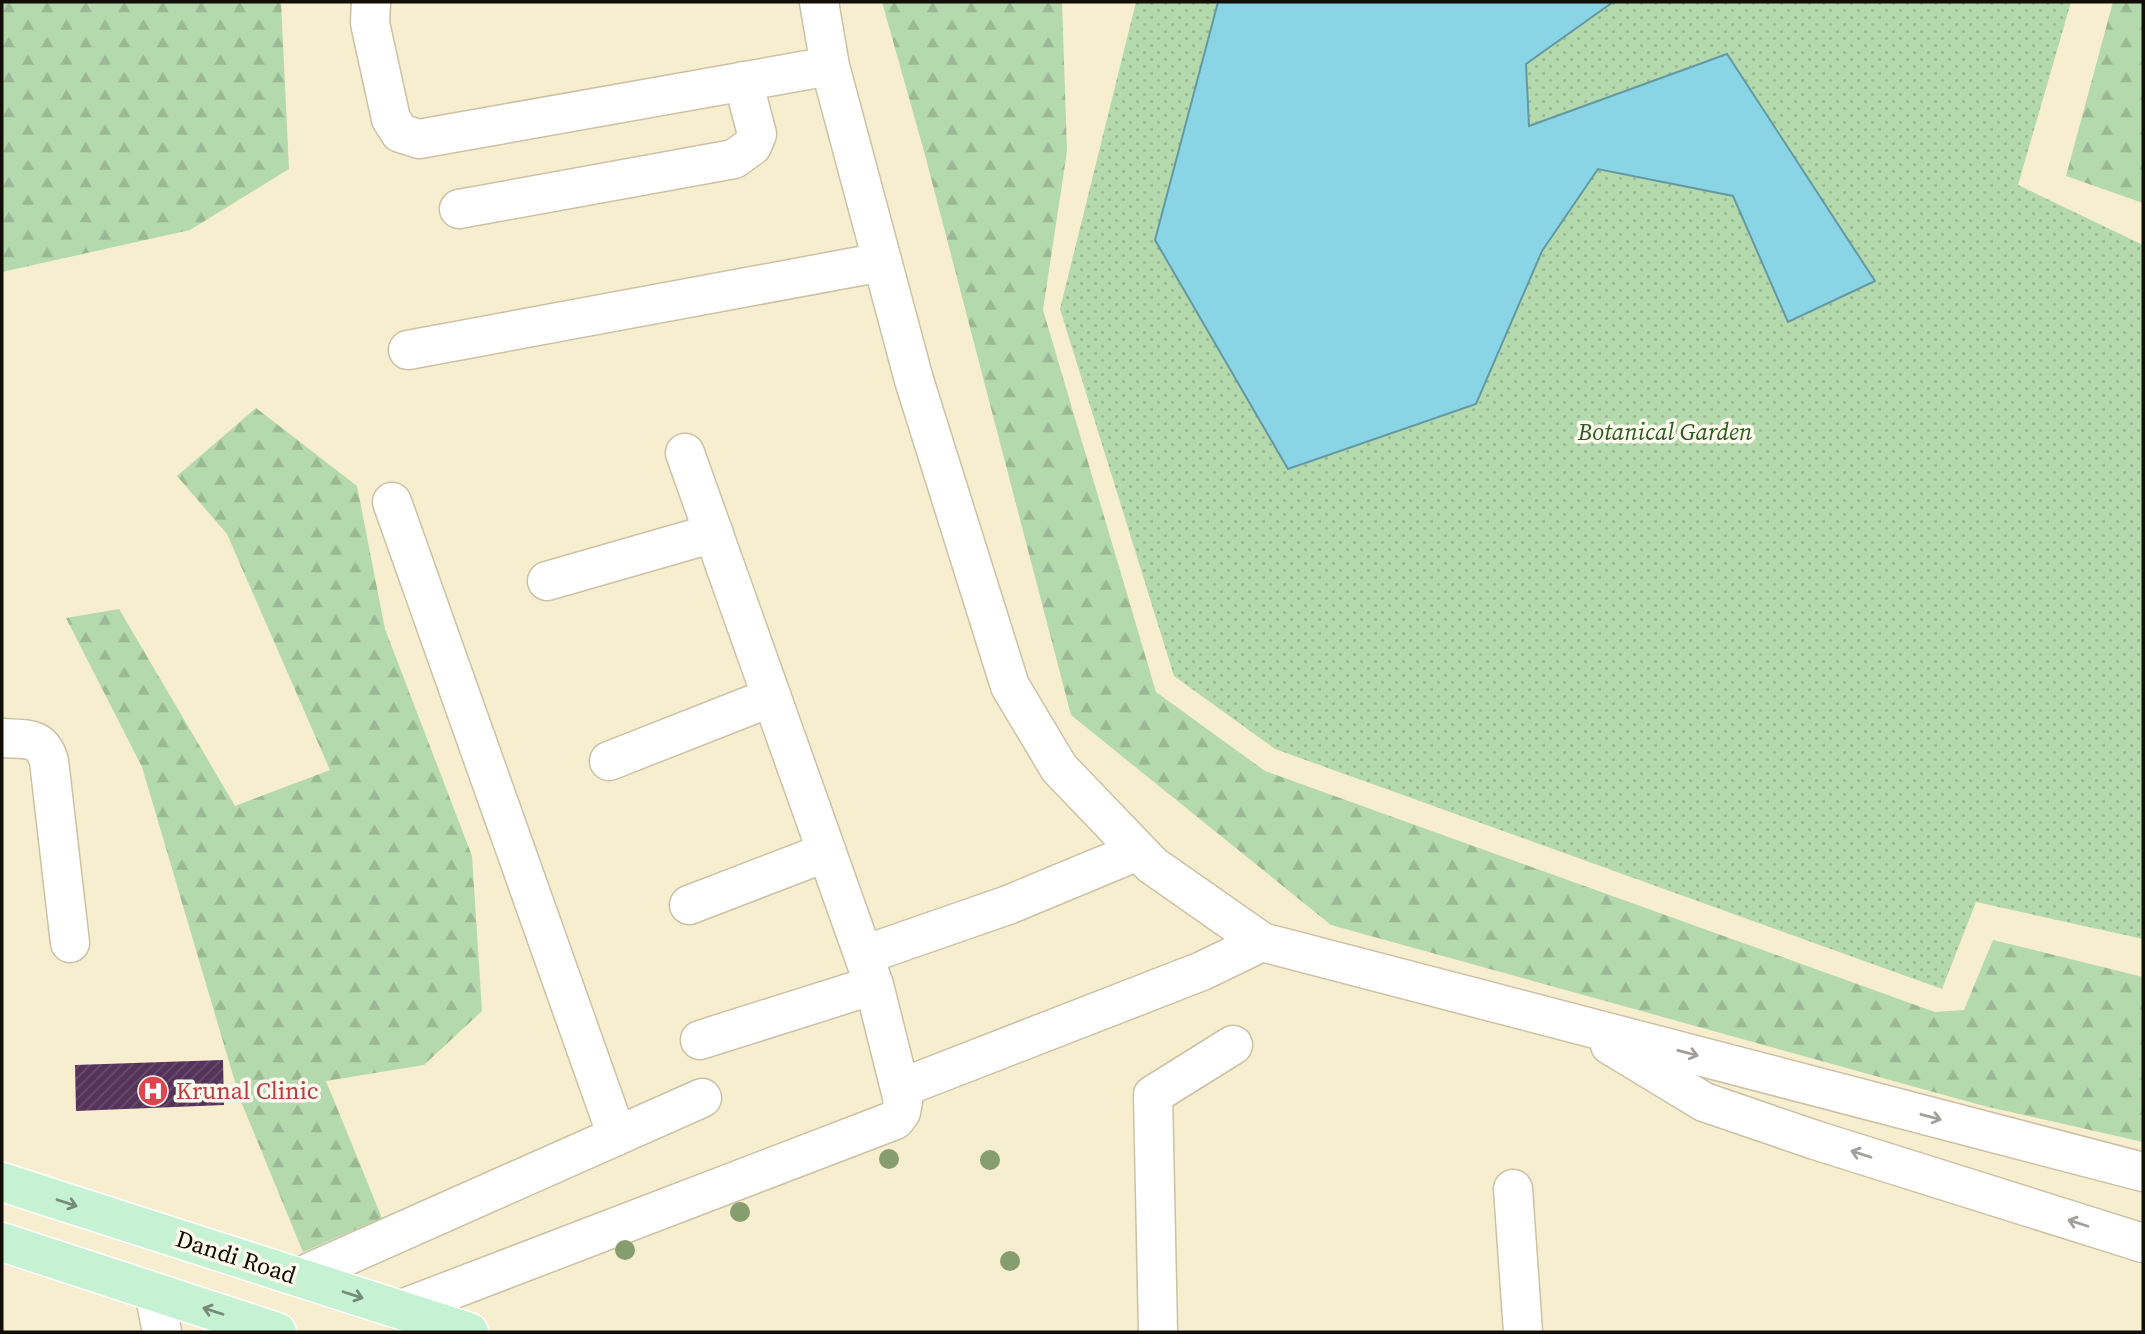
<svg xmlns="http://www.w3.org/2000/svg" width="2145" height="1334" font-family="'Source Serif 4',serif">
<defs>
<pattern id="forest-firs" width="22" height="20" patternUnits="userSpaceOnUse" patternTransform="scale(1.75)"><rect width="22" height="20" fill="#b4d9ad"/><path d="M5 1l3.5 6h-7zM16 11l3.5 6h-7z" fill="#9ab993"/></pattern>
<pattern id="park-dots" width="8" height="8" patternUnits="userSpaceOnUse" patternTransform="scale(1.75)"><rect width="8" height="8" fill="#b4d9ad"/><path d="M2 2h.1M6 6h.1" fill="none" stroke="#9ab993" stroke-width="1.8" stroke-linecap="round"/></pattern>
<pattern id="building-hatch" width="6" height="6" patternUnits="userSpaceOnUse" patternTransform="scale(1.75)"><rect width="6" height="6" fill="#54325a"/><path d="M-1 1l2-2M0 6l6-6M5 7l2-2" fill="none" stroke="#684d6c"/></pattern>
</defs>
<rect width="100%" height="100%" fill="#f7edcf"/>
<path fill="url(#forest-firs)" d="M2 2H281L289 169 190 230 2 272Z
M882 2H1062L1067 151 1043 310 1156 692 1265 771 1935 1012 1964 1010 1993 940 2143 977V1142L1984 1106 1331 925 1071 715 925 155Z
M2113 2H2143V203L2066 176Z
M256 408 357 486 385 629 472 856 482 1011 424 1065 326 1081 382 1218 303 1252 240 1099 142 767 66 618 119 609 235 806 330 770 227 534 177 476Z"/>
<path fill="url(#park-dots)" d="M1136 2H2071L2018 185 2143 245V939L1976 902 1942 989 1275 749 1174 676 1060 309Z"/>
<path fill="#89d5e6" stroke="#6599a2" stroke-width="2" d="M1218 2H1613L1526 64 1529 126 1727 54 1875 281 1788 322 1733 196 1598 169 1542 251 1476 404 1288 469 1155 240Z"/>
<path fill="url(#building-hatch)" d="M223 1060 224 1105 76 1111 75 1065Z"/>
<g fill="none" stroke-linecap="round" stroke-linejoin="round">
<g stroke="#ccc1a5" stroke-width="41">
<path id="minor" d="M371 2 370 23 391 119 400 133 419 139 830 66
M819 2 830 66 914 380 1010 686 1059 768 1152 865 1262 942 2143 1172
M459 209 734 159 752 146 757 134 743 81
M408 350 882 262
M392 502 617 1136
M547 581 714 533
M2 738C26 740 41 735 49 761L70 943
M609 761 772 697
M689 905 827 852
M864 955 1008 905 1138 851
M700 1040 874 985
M1610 1045 1704 1102 1815 1140 2143 1243
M901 1088 1202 971 1262 942
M1513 1189 1523 1332
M299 1277 702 1098
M154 1292 162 1332
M399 1310 895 1120 901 1112 903 1101 874 985 685 453
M1158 1332 1153 1095 1233 1045"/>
</g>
<g stroke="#fff" stroke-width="41">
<path id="major" d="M2 1182 469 1332
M2 1242 277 1332"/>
</g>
<use href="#minor" stroke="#fff" stroke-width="38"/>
<use href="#major" stroke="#c6f2d4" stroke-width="38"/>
</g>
<g fill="#869d6e">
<circle cx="889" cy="1159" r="10"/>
<circle cx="990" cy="1160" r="10"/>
<circle cx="740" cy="1212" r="10"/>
<circle cx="625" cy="1250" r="10"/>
<circle cx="1010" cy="1261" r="10"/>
</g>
<defs><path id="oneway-shaft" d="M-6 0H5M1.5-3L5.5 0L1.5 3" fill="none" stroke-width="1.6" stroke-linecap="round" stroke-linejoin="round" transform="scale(1.75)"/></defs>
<g stroke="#a09f9b">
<use href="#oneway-shaft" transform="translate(1688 1053) rotate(15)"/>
<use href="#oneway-shaft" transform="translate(1931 1117) rotate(15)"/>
<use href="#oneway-shaft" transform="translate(1861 1154) rotate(-162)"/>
<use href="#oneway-shaft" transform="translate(2078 1223) rotate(-162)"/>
</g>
<g stroke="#758b77">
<use href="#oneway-shaft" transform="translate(67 1203) rotate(18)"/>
<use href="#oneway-shaft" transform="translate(353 1295) rotate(18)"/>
<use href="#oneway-shaft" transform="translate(213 1311) rotate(-162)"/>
</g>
<defs>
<g id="hospital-disc" transform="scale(1.575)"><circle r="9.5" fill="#e0444e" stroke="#fffaee"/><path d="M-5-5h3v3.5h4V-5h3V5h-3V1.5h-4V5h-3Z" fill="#fff"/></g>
</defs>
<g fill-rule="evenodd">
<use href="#hospital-disc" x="153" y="1091"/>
</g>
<g text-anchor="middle" stroke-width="7" stroke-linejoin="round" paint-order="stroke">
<g font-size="24" font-style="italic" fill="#295c1e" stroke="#fffaee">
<text x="1665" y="440">Botanical Garden</text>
</g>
<g font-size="24" fill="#be3a42" stroke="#fffaee" text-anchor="start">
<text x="176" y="1099">Krunal Clinic</text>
</g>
<g font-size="24" fill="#120e05" stroke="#fffaee">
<text transform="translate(236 1257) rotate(18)" y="8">Dandi Road</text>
</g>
</g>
<rect width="2145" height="1334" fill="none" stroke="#120e05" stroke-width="7"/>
</svg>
